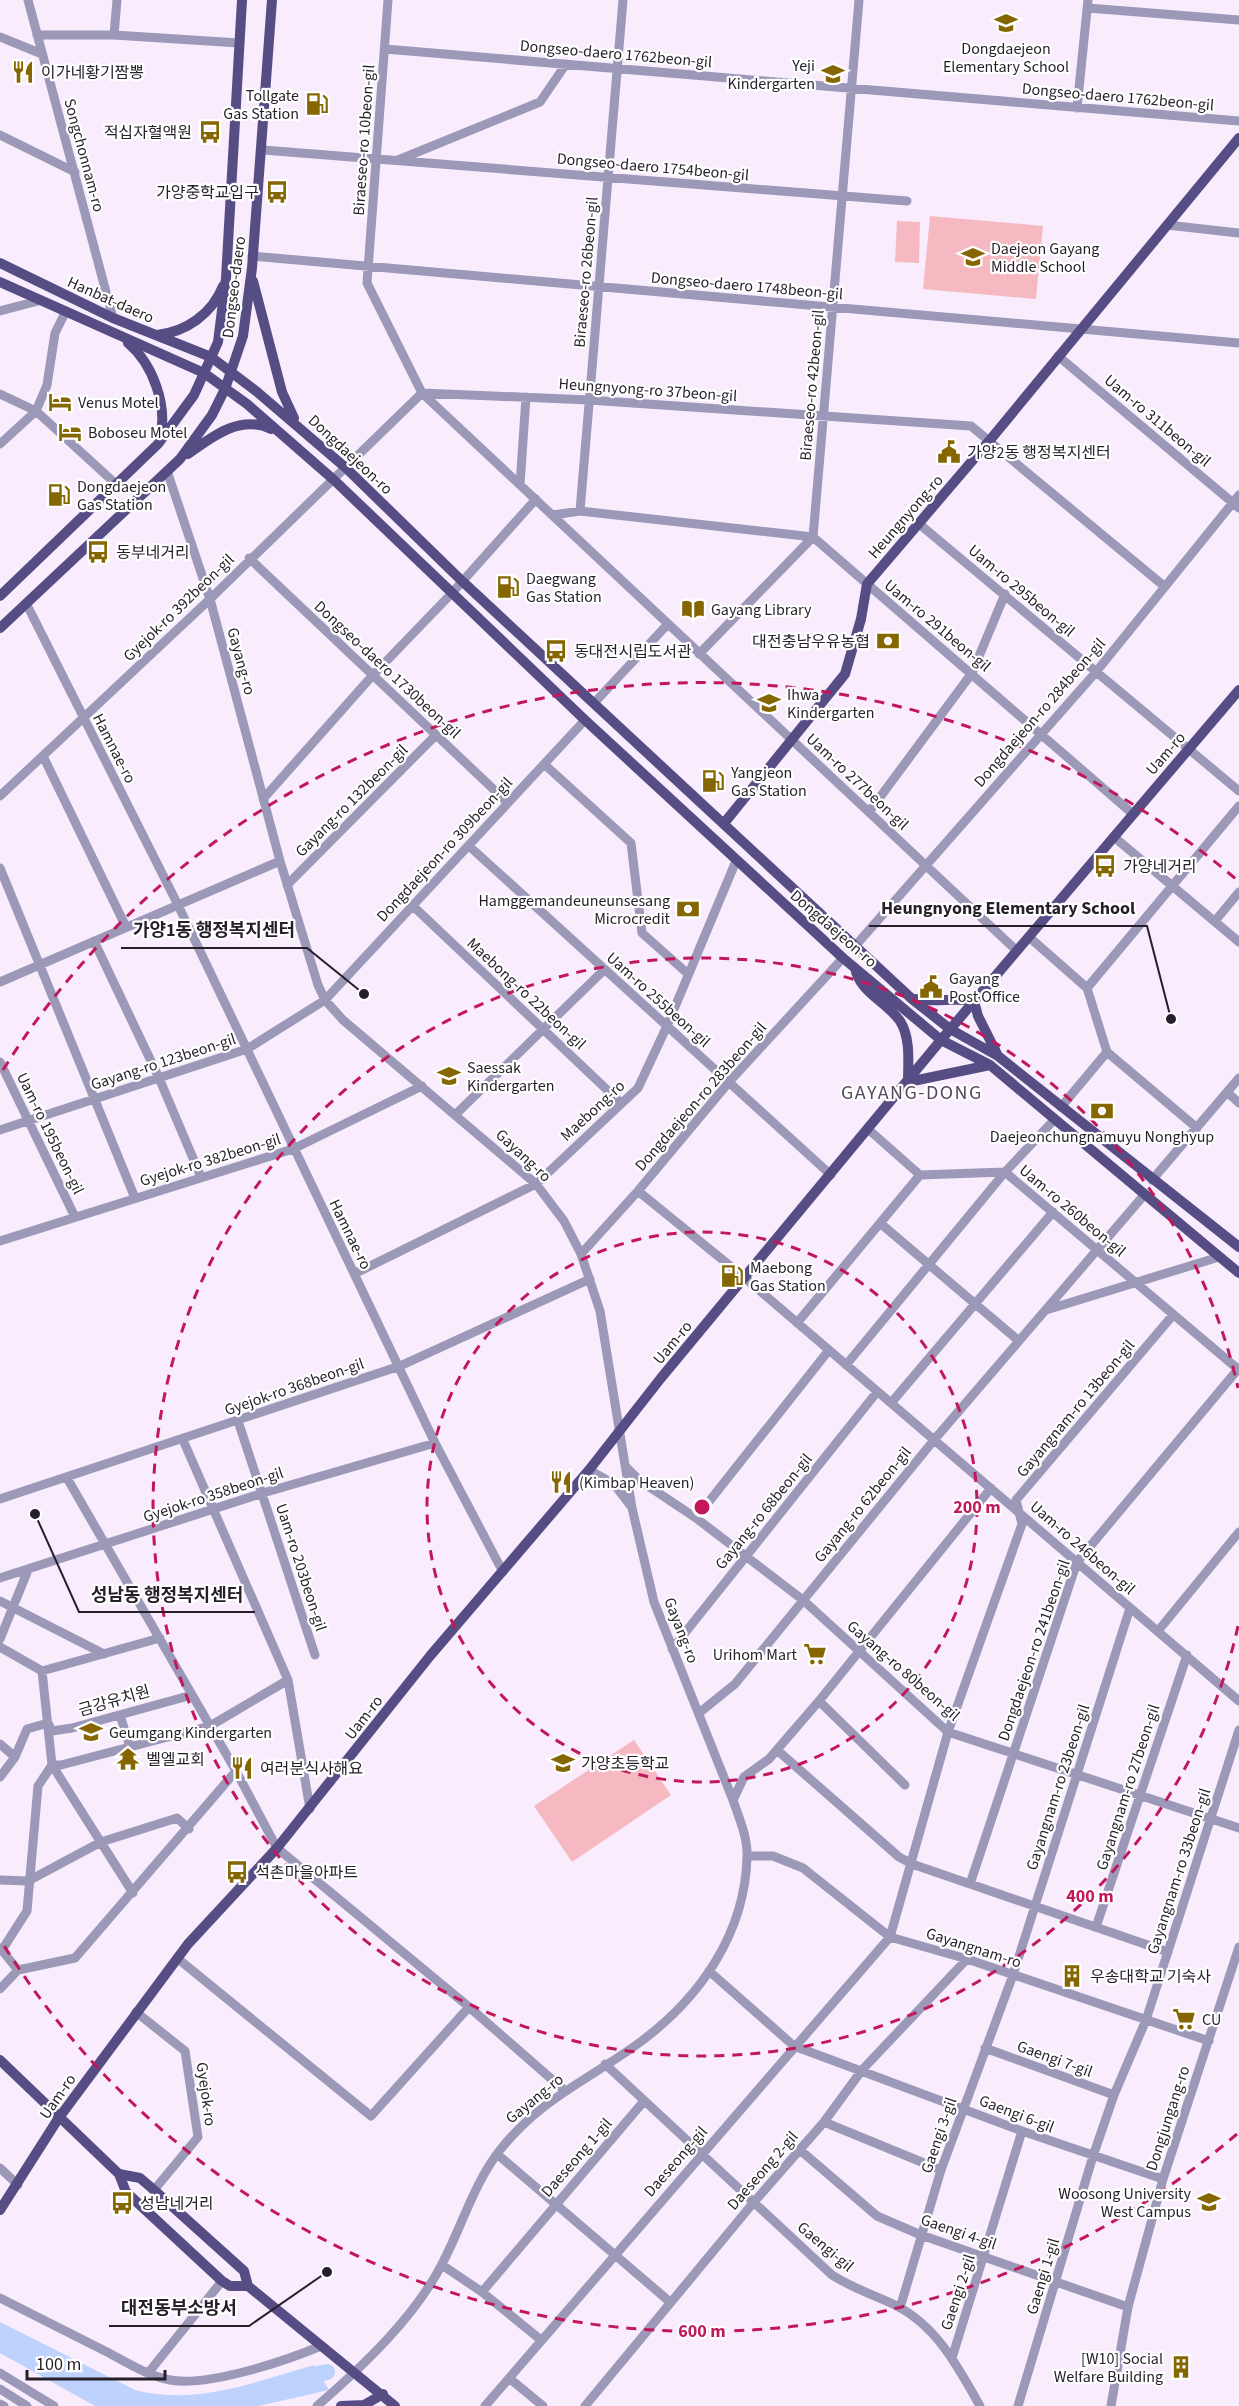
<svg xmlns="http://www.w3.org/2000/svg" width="1239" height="2406" font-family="'Source Sans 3','Noto Sans KR',sans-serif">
<rect width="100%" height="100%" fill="#f8ecfd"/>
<path fill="#f6b9c2" d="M930 216 1043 226 1036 299 923 289Z
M897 221 920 222 919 263 895 262Z
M634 1740 671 1795 572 1862 534 1806Z"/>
<path fill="#bdd2fc" d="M0 2322 135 2390C197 2406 254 2382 314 2365L329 2390 258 2406H95L0 2353Z"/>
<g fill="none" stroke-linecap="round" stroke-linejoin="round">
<path stroke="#bdd2fc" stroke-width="16" d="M298 2379 327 2372"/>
<path stroke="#9b98b8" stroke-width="9" d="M28 0 113 318
M388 0 367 283 422 393 1017 951
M1088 8 1239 20
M37 35H114L239 43
M114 35 117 0
M0 37 42 54
M385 49 1239 121
M1077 108 1088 0
M0 135 75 172
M263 150 907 201
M398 160 540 102 566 64
M1167 225 1239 233
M252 256 1239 343
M0 311 38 301
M1058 356 1239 508
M0 394 36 411 117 485
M0 444 36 411 47 385 55 333 65 313
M167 471 210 599 280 861 318 985 325 1000 343 1020 536 1184 564 1221 581 1254 600 1311 632 1508 654 1602 733 1800C739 1818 748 1838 747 1857 745 1933 701 1996 643 2040 591 2079 542 2097 500 2150 474 2183 462 2226 442 2264 415 2317 362 2367 317 2406
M520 485 526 397
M580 511 623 0
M553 515 580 511 813 537 1133 814
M918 523 1239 791
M249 558 507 802
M26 603 178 905 435 1443 503 1572
M699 654 813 537 859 0
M595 702 667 625
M43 756 126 927
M544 764 631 843 642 933 687 973
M0 796 210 599 422 393 589 400 971 426 1164 586
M263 799 372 676 452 593 536 499
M869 812 972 673 1005 594
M1114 837 1239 942
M469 846 831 1175
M0 868 135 1198
M287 885 436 735
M413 906 621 1103
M1215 921 1239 892
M1029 937 1087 988
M94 941 159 1078 201 1177
M856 945 1096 672 1239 495
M0 982 280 861
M1107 1052 1197 1128
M0 1062 75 1217
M1227 1092 1239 1103
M1061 1107 1107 1052 1087 988 1239 806
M456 1114 604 970
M868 1129 920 1175 1005 1172 1239 1370
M0 1130 247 1049 325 1000 585 720
M1152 1180 1239 1078
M638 1191 745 1278 1239 1701
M880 1223 1019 1341
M0 1241 293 1149 422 1086
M581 1254 638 1191 729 1082 843 958
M354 1274 536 1184 638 1088 667 1026 736 861
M1046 1310 1219 1257
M797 1323 920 1175
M846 1365 1005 1172 1055 1119
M891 1403 1053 1212
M238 1421 315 1655
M183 1440 288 1680 310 1809
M626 1467 639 1480 696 1518 803 1600 948 1732 1239 1828
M589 1470 614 1484 630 1505
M67 1478 236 1771 277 1848 469 2007 564 2090
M0 1499 400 1366 590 1279
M696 1518 829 1350
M0 1578 263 1493 435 1443
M0 1601 104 1654
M1158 1631 1239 1532
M0 1639 28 1570
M0 1647 42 1671 160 1638
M672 1649 877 1392
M819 1701 905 1785
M699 1713 735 1684 934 1440 1145 1194
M120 1715 130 1747
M0 1744 15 1757
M777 1750 899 1857 912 1864 1168 1952
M52 1765H61L210 1726 288 1680
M52 1765 133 1893
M0 1777 15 1757 27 1729 48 1723 52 1731 72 1728 192 1695
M733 1800 744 1777 769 1759 819 1701 991 1488
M747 1856H773L803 1868 890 1937 967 1959 1209 2041
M0 1880 28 1881 101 1842 177 1818 189 1829
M970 1884 1077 1562 1239 1368
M1096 1927 1187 1655
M0 1948 18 1970
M2 1950 27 1911 38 1786 52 1765 42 1671
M177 1958 371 2116 469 2007
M709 1971 794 2046 1022 2131 1163 2179
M0 1989 18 1970 75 1958 236 1771
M136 2012 185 2051 198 2137 154 2190
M985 2048 1114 2095
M605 2064 832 2275C852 2288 874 2295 895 2305 937 2326 958 2367 980 2406
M824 2122 941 2170
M800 2150 877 2216 921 2235 1128 2307
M497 2154 670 2302
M0 2168 18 2185
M442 2265 482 2292 541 2340
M482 2292 644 2101
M0 2298C36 2316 71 2334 107 2352 126 2362 148 2376 170 2380 208 2387 285 2361 321 2346
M900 2308 941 2170 1013 1975 1130 1608
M952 2358 1022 2131
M149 2372 222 2281
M0 2373 54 2406
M509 2378 543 2406
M0 2389 27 2406
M0 2404 4 2406
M485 2406 890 1937 948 1732 1022 1524 1016 1500 1173 1315
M585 2406 754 2202 824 2122 862 2070 967 1959
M1018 2406 1093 2156 1114 2095 1146 2020 1239 1730
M1111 2406 1128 2307 1163 2179 1239 1947"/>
<path stroke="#574d85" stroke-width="10" d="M0 263 113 318 211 357 256 391 346 468 462 581 912 999 950 1029 998 1056 1239 1247
M253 281 282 392 294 418
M0 282 204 373 247 404 334 480 585 720 843 958 941 1040 990 1065 1239 1273
M157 335C186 332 212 314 223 286
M128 343C153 364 168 406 160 438
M188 454C212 437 240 414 271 429
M0 596 158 444 194 395 218 342 226 278 242 0
M0 628 180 459 212 415 225 389 243 336 252 268 272 0
M725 822 845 674 861 619 867 584 990 440 1239 138
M855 968C860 993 886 1001 900 1021 911 1038 908 1063 908 1082
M915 999C935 1003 954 997 974 1001
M974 1001 978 1016 998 1056
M908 1082 990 1065
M0 2060 119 2174 126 2192 222 2281 230 2286H248
M119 2174 140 2178 154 2190 244 2271 248 2286 395 2406
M0 2210 58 2119 188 1944 277 1848 430 1656 589 1470 661 1378 941 1040 1239 690
M341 2406 364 2405 383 2394"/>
</g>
<g fill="none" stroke="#c2185b" stroke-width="3" stroke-dasharray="10 8">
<circle cx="702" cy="1507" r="275"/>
<path d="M1238 1626A549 549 0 1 1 1238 1388"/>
<path d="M1237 2134A824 824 0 0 1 3 1944M3 1070A824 824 0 0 1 1237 880"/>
</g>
<defs>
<g id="school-bare" transform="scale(1.8)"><path d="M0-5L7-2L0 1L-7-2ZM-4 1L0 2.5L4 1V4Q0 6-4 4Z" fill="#856600" stroke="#fff" stroke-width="2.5" paint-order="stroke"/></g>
<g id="restaurant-bare" transform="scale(1.8)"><path d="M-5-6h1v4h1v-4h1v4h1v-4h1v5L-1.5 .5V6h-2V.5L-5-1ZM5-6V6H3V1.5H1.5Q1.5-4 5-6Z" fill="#856600" stroke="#fff" stroke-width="2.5" paint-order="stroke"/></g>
<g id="fuel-bare" transform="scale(1.8)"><path d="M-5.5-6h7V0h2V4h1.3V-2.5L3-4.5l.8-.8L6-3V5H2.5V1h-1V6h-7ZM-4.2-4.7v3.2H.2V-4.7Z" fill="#856600" stroke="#fff" stroke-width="2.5" paint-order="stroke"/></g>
<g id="bus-bare" transform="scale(1.8)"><path d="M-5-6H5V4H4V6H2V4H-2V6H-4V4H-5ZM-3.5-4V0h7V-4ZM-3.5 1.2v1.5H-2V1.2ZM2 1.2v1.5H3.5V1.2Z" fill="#856600" stroke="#fff" stroke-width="2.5" paint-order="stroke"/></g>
<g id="hotel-bare" transform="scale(1.8)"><path d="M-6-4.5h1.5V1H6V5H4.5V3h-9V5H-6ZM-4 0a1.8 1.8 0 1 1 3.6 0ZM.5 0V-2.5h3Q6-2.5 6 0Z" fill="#856600" stroke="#fff" stroke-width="2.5" paint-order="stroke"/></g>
<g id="civic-bare" transform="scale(1.8)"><path d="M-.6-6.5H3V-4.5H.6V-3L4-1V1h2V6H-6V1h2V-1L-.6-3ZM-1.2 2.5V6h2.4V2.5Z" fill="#856600" stroke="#fff" stroke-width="2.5" paint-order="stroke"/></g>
<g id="library-bare" transform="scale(1.8)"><path d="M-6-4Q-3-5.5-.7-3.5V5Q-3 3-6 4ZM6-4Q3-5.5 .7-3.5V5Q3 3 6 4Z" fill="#856600" stroke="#fff" stroke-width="2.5" paint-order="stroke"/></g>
<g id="bank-bare" transform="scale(1.8)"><path d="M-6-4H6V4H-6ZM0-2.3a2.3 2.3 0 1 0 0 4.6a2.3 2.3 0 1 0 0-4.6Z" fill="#856600" stroke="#fff" stroke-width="2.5" paint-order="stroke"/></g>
<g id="supermarket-bare" transform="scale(1.8)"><path d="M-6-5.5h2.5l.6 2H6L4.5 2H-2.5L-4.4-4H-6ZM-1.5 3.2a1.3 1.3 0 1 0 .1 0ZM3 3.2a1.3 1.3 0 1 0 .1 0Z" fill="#856600" stroke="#fff" stroke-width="2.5" paint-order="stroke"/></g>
<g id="temple-bare" transform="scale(1.8)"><path d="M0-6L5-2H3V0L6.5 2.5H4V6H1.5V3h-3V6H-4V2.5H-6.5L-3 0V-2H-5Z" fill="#856600" stroke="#fff" stroke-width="2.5" paint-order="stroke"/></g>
<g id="building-bare" transform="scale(1.8)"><path d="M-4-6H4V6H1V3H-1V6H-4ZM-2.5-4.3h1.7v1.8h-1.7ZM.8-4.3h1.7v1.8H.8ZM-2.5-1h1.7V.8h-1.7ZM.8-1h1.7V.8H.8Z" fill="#856600" stroke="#fff" stroke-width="2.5" paint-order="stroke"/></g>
<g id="university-bare" transform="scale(1.8)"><path d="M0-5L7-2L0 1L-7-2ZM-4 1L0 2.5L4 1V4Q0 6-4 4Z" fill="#856600" stroke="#fff" stroke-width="2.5" paint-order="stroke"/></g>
</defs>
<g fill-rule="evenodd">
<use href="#school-bare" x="1006" y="23"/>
<use href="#restaurant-bare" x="23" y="72"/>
<use href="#school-bare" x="833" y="74"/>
<use href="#fuel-bare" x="317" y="104"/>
<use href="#bus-bare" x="210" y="132"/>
<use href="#bus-bare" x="277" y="192"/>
<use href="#school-bare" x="973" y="257"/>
<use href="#hotel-bare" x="60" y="402"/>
<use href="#hotel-bare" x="70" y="432"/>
<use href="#civic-bare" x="949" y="452"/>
<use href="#fuel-bare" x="59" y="495"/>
<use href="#bus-bare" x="98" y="552"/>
<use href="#fuel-bare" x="508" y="587"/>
<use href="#library-bare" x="693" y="609"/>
<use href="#bank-bare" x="888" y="641"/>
<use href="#bus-bare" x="556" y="651"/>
<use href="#school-bare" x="769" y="703"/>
<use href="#fuel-bare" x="713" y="781"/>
<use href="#bus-bare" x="1105" y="866"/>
<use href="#bank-bare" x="688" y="909"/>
<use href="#civic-bare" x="931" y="987"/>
<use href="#school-bare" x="449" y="1076"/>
<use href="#bank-bare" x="1102" y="1111"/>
<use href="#fuel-bare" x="732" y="1276"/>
<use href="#restaurant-bare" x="561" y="1482"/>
<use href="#supermarket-bare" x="815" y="1654"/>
<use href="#school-bare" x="91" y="1732"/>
<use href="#temple-bare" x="128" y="1759"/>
<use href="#school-bare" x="563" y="1763"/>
<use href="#restaurant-bare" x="242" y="1768"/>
<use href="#bus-bare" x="237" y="1872"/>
<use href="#building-bare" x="1072" y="1976"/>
<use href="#supermarket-bare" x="1184" y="2019"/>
<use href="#university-bare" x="1209" y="2202"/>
<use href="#bus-bare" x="122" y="2203"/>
<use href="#building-bare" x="1181" y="2367"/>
</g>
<g text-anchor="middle" stroke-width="4.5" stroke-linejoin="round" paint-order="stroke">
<g font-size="16" fill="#261f29" stroke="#fff" text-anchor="start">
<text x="1006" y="54" text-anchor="middle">Dongdaejeon<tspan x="1006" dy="18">Elementary School</tspan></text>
<text x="815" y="71" text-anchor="end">Yeji<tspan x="815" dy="18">Kindergarten</tspan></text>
<text x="41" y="78">이가네황기짬뽕</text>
<text x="299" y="101" text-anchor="end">Tollgate<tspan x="299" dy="18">Gas Station</tspan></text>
<text x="192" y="138" text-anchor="end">적십자혈액원</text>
<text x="259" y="198" text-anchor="end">가양중학교입구</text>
<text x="991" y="254">Daejeon Gayang<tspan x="991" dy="18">Middle School</tspan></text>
<text x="78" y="408">Venus Motel</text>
<text x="88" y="438">Boboseu Motel</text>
<text x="967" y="458">가양2동 행정복지센터</text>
<text x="77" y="492">Dongdaejeon<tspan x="77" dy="18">Gas Station</tspan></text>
<text x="116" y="558">동부네거리</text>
<text x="526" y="584">Daegwang<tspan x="526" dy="18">Gas Station</tspan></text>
<text x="711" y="615">Gayang Library</text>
<text x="870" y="647" text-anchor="end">대전충남우유농협</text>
<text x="574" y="657">동대전시립도서관</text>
<text x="787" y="700">Ihwa<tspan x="787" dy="18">Kindergarten</tspan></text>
<text x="731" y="778">Yangjeon<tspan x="731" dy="18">Gas Station</tspan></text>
<text x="1123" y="872">가양네거리</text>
<text x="670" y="906" text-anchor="end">Hamggemandeuneunsesang<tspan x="670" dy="18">Microcredit</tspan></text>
<text x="949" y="984">Gayang<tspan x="949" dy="18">Post Office</tspan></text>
<text x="467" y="1073">Saessak<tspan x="467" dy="18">Kindergarten</tspan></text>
<text x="1102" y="1142" text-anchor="middle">Daejeonchungnamuyu Nonghyup</text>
<text x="750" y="1273">Maebong<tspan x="750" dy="18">Gas Station</tspan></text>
<text x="579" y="1488">(Kimbap Heaven)</text>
<text x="797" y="1660" text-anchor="end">Urihom Mart</text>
<text x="109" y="1738">Geumgang Kindergarten</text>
<text x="146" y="1765">벨엘교회</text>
<text x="581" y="1769">가양초등학교</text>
<text x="260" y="1774">여러분식사해요</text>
<text x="255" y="1878">석촌마을아파트</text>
<text x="1090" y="1982">우송대학교 기숙사</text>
<text x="1202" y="2025">CU</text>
<text x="1191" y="2199" text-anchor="end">Woosong University<tspan x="1191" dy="18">West Campus</tspan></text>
<text x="140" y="2209">성남네거리</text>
<text x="1163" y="2364" text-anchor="end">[W10] Social<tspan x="1163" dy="18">Welfare Building</tspan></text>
</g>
<g font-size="16" fill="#261f29" stroke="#fff">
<text transform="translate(616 53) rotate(5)" y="6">Dongseo-daero 1762beon-gil</text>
<text transform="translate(1118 96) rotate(5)" y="6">Dongseo-daero 1762beon-gil</text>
<text transform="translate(363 140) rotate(-86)" y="6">Biraeseo-ro 10beon-gil</text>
<text transform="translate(85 155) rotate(75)" y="6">Songchonnam-ro</text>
<text transform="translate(653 166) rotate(5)" y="6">Dongseo-daero 1754beon-gil</text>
<text transform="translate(585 272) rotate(-85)" y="6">Biraeseo-ro 26beon-gil</text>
<text transform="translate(747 285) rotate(5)" y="6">Dongseo-daero 1748beon-gil</text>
<text transform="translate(233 287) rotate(-83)" y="6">Dongseo-daero</text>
<text transform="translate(111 299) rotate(24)" y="6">Hanbat-daero</text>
<text transform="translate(811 385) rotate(-85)" y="6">Biraeseo-ro 42beon-gil</text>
<text transform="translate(648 389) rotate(4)" y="6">Heungnyong-ro 37beon-gil</text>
<text transform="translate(1158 420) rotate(40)" y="6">Uam-ro 311beon-gil</text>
<text transform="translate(351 454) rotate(43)" y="6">Dongdaejeon-ro</text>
<text transform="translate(905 516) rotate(-49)" y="6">Heungnyong-ro</text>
<text transform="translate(1022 590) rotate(40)" y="6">Uam-ro 295beon-gil</text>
<text transform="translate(178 607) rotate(-44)" y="6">Gyejok-ro 392beon-gil</text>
<text transform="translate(938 625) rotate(40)" y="6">Uam-ro 291beon-gil</text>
<text transform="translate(242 661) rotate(75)" y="6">Gayang-ro</text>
<text transform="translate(388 669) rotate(43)" y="6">Dongseo-daero 1730beon-gil</text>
<text transform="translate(1039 712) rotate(-49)" y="6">Dongdaejeon-ro 284beon-gil</text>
<text transform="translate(115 748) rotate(63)" y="6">Hamnae-ro</text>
<text transform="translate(1165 753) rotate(-49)" y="6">Uam-ro</text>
<text transform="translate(858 781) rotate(43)" y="6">Uam-ro 277beon-gil</text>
<text transform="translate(351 800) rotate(-45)" y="6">Gayang-ro 132beon-gil</text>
<text transform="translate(444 849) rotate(-47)" y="6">Dongdaejeon-ro 309beon-gil</text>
<text transform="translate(834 928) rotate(41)" y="6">Dongdaejeon-ro</text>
<text transform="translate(527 993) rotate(43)" y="6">Maebong-ro 22beon-gil</text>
<text transform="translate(659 999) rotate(42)" y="6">Uam-ro 255beon-gil</text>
<text transform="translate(163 1061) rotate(-18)" y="6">Gayang-ro 123beon-gil</text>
<text transform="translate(700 1096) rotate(-49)" y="6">Dongdaejeon-ro 283beon-gil</text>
<text transform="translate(592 1110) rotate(-43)" y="6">Maebong-ro</text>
<text transform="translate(51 1133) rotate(64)" y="6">Uam-ro 195beon-gil</text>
<text transform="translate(524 1155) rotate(43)" y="6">Gayang-ro</text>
<text transform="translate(210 1159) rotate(-17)" y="6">Gyejok-ro 382beon-gil</text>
<text transform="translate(1073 1210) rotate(40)" y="6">Uam-ro 260beon-gil</text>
<text transform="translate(351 1234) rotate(64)" y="6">Hamnae-ro</text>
<text transform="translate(672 1342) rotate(-50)" y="6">Uam-ro</text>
<text transform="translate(294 1386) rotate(-19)" y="6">Gyejok-ro 368beon-gil</text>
<text transform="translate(1075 1408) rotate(-50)" y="6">Gayangnam-ro 13beon-gil</text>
<text transform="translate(213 1494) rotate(-18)" y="6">Gyejok-ro 358beon-gil</text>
<text transform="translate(862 1504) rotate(-51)" y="6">Gayang-ro 62beon-gil</text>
<text transform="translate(763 1511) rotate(-51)" y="6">Gayang-ro 68beon-gil</text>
<text transform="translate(1083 1547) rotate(41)" y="6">Uam-ro 246beon-gil</text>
<text transform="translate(302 1567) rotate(72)" y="6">Uam-ro 203beon-gil</text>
<text transform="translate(682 1630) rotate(69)" y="6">Gayang-ro</text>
<text transform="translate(1033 1650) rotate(-71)" y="6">Dongdaejeon-ro 241beon-gil</text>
<text transform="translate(904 1670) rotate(41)" y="6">Gayang-ro 80beon-gil</text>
<text transform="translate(114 1700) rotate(-16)" y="6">금강유치원</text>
<text transform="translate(363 1717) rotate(-52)" y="6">Uam-ro</text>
<text transform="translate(1057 1787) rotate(-72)" y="6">Gayangnam-ro 23beon-gil</text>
<text transform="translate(1127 1787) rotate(-72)" y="6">Gayangnam-ro 27beon-gil</text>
<text transform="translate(1178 1871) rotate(-72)" y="6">Gayangnam-ro 33beon-gil</text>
<text transform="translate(974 1947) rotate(18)" y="6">Gayangnam-ro</text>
<text transform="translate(1055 2058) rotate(20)" y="6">Gaengi 7-gil</text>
<text transform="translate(207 2094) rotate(82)" y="6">Gyejok-ro</text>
<text transform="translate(57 2096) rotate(-55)" y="6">Uam-ro</text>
<text transform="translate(534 2098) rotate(-39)" y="6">Gayang-ro</text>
<text transform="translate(1017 2113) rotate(21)" y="6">Gaengi 6-gil</text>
<text transform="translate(1167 2118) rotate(-72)" y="6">Dongjungang-ro</text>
<text transform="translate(938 2135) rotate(-71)" y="6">Gaengi 3-gil</text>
<text transform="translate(576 2157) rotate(-49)" y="6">Daeseong 1-gil</text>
<text transform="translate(675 2161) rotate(-49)" y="6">Daeseong-gil</text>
<text transform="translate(762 2170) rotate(-49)" y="6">Daeseong 2-gil</text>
<text transform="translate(959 2231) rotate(19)" y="6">Gaengi 4-gil</text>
<text transform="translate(826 2246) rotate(40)" y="6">Gaengi-gil</text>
<text transform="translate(1042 2276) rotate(-73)" y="6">Gaengi 1-gil</text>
<text transform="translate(957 2292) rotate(-72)" y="6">Gaengi 2-gil</text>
</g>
<g font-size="20" letter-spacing="1.5" fill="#58475f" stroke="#fff">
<text x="912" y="1099">GAYANG-DONG</text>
</g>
</g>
<circle cx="702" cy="1507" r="9" fill="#c2185b" stroke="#fff" stroke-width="3"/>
<g font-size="18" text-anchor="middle" font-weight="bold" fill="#c2185b" stroke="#fff" stroke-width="4.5" stroke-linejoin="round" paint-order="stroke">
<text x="977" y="1513">200 m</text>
<text x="1090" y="1902">400 m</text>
<text x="702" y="2337">600 m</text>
</g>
<path fill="none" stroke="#261f29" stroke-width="2" d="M1171 1019L1147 926H869M364 994L307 948H121M35 1514L79 1612H255M327 2272L249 2326H109"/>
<g fill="#261f29" stroke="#fff" stroke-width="2">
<circle cx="1171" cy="1019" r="6"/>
<circle cx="364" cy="994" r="6"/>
<circle cx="35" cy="1514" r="6"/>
<circle cx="327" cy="2272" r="6"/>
</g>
<g font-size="18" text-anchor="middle" font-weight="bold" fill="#261f29" stroke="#fff" stroke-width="4.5" stroke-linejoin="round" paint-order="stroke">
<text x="1008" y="914">Heungnyong Elementary School</text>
<text x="214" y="936">가양1동 행정복지센터</text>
<text x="167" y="1601">성남동 행정복지센터</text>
<text x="179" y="2314">대전동부소방서</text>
</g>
<path d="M27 2370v9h138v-9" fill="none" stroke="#261f29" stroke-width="3"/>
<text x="36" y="2370" font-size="18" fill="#261f29" stroke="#ffffff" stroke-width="4.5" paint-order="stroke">100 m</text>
</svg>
